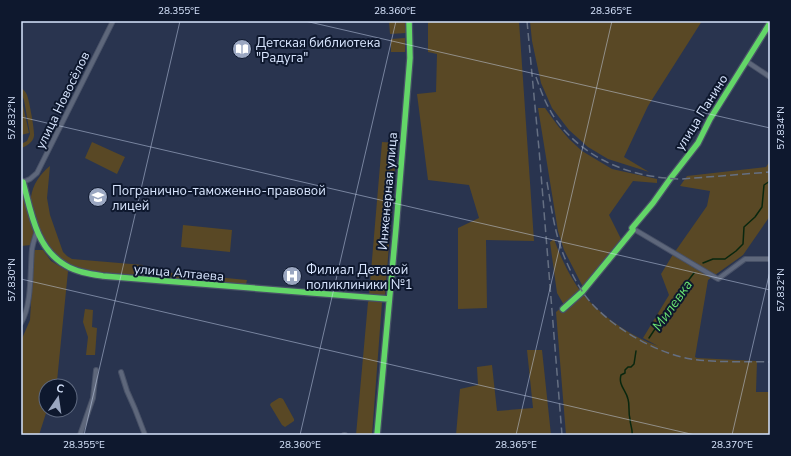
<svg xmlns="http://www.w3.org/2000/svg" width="791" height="456" font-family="'Nunito Sans',sans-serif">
<rect width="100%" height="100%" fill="#29344f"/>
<path fill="#594825" d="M389 21H405L406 33 390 34Z
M428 21H519L534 241 486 240 487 308 458 309V228L479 218 469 185 428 180 417 94 436 92 437 54 428 52Z
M530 21H702L648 106 624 157 649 172 608 159 588 147 569 130 552 108 541 83 532 41Z
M405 38V52H391V39Z
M21 88C24 90 26 92 27 95 29 99 35 132 34 136 33 142 27 146 21 148V144L27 141 30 134 24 100 21 93Z
M21 96 29 133 21 135Z
M538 108H545L558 126 569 139 582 151 612 169 657 179V183L633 181 609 215 621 239 584 287H583L564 250 558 231Z
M92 142 125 157 117 174 85 158Z
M382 142 397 143 385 296 369 295Z
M770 161V216L743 255 708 280 695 357 697 358 757 361 756 392H770V435H566L556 312 564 305 557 293 550 242 554 239C560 256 569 275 579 289 581 293 586 297 589 301 608 320 632 337 658 346L643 338 669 295 661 274 672 256 707 206 710 191 680 186 687 176 766 167Z
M50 166 47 198 50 215 63 252 67 256 72 259 143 265 142 270 247 280 246 284 99 272C85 269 67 266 56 256 44 245 28 213 31 197 33 184 40 174 50 166Z
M21 194 27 205 34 233 31 245 21 246Z
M183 225 232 230 230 252 181 247Z
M34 250H43L51 261 68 271 57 381 56 386H46V410H47L39 435H21V341L30 320Z
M372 298 380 299 382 302 372 435H356L368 302Z
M85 309 93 310 92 327 97 328 95 355H86L88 337 83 322Z
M527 350H542L551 435H456L460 389 478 385 477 367 492 365 497 411 533 408Z
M279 398H281L283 399 294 419V421L285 427 282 425 270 405 271 403Z"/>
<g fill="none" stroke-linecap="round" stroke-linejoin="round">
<path stroke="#09270f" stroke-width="1.5" d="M703 263 713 259H725L736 251 743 244 744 227 755 217 762 207 764 185 770 181
M649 338 655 329 663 321 684 286 694 273
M632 435C633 429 630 425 630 419 628 412 630 406 628 399 626 390 618 385 621 375L625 373V370L628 367H631L634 364 636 351"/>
<g stroke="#485167" stroke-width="6">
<path id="street" d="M746 61 770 77
M23 182 30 179 37 173 113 21
M632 228 718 279 745 259H770
M21 323C32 305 30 271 32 249 33 243 35 237 37 231
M121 372 127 391 135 409 145 435
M80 435 93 398 96 370
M344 435H345"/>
</g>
<g stroke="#485167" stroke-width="8">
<path id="fast" d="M21 183 23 182C31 212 36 248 65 265 76 272 90 274 103 276L389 299
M563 309 582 292 633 230 632 228 653 203 670 179 698 143 710 119 770 23
M377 435 396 228 410 58 409 21"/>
</g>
<use href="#street" stroke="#5e677b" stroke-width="4"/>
<use href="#fast" stroke="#63d668" stroke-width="5.5"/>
<path stroke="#656f82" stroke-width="1.5" stroke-dasharray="8 4" stroke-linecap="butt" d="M527 21 539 149 562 435
M536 77C540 88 544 100 550 110 554 118 559 124 564 130 595 164 637 178 682 179L770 172
M547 182C551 205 554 229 562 251 567 264 574 279 582 291 603 323 654 353 691 359 716 363 745 361 770 362"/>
</g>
<path fill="none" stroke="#d8e5fe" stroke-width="1" stroke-opacity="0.45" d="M305 21 770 128M21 117 770 290M21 279 695 435M84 435 180 21M300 435 396 21M516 435 612 21M732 435 770 271"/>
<defs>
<g id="library-disc" transform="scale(1)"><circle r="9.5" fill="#9ba7c1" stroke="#0e182e"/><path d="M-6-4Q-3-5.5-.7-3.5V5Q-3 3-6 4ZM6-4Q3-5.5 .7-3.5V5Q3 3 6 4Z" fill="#fff"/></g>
<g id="school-disc" transform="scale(1)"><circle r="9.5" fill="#9ba7c1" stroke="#0e182e"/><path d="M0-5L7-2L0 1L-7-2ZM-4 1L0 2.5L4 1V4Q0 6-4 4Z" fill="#fff"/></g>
<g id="hospital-disc" transform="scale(1)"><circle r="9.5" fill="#9ba7c1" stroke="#0e182e"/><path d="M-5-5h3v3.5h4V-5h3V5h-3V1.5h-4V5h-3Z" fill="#fff"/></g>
</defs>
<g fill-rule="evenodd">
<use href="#library-disc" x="242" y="49"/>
<use href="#school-disc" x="98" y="197"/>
<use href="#hospital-disc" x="292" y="276"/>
</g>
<g text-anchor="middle" stroke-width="4" stroke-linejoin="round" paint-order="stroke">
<g font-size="13" fill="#d8e5fe" stroke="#0e182e" text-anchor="start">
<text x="256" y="47">Детская библиотека<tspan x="256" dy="15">"Радуга"</tspan></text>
<text x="112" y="195">Погранично-таможенно-правовой<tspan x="112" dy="15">лицей</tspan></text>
<text x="306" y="274">Филиал Детской<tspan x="306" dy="15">поликлиники №1</tspan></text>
</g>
<g font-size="13" fill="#d8e5fe" stroke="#0e182e">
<text transform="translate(62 100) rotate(-64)" y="5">улица Новосёлов</text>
<text transform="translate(701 112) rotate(-58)" y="5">улица Панино</text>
<text transform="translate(387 191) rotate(-85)" y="5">Инженерная улица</text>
<text transform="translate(179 272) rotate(5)" y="5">улица Алтаева</text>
</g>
<g font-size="14" font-style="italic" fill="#6ae370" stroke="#0e182e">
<text transform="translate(672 305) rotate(-55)" y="5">Милевка</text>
</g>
</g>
<rect width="791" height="456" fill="none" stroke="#0e182e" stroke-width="44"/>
<g transform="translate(58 398) rotate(13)"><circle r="19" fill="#0e182e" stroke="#5f6a81"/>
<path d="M0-3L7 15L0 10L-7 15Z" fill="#9ba7c1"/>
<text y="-6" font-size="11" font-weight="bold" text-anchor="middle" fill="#d8e5fe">С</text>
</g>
<rect x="22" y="22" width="747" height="412" fill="none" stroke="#d8e5fe" stroke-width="1.5"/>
<g font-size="10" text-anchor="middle" fill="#d8e5fe">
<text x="179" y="14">28.355°E</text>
<text x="395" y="14">28.360°E</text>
<text x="611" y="14">28.365°E</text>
<text transform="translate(11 118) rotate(-90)" y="4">57.832°N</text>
<text transform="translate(780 128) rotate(-90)" y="4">57.834°N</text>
<text transform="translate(11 280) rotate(-90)" y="4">57.830°N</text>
<text transform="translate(780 290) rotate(-90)" y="4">57.832°N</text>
<text x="84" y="448">28.355°E</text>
<text x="300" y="448">28.360°E</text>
<text x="516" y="448">28.365°E</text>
<text x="732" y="448">28.370°E</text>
</g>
</svg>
